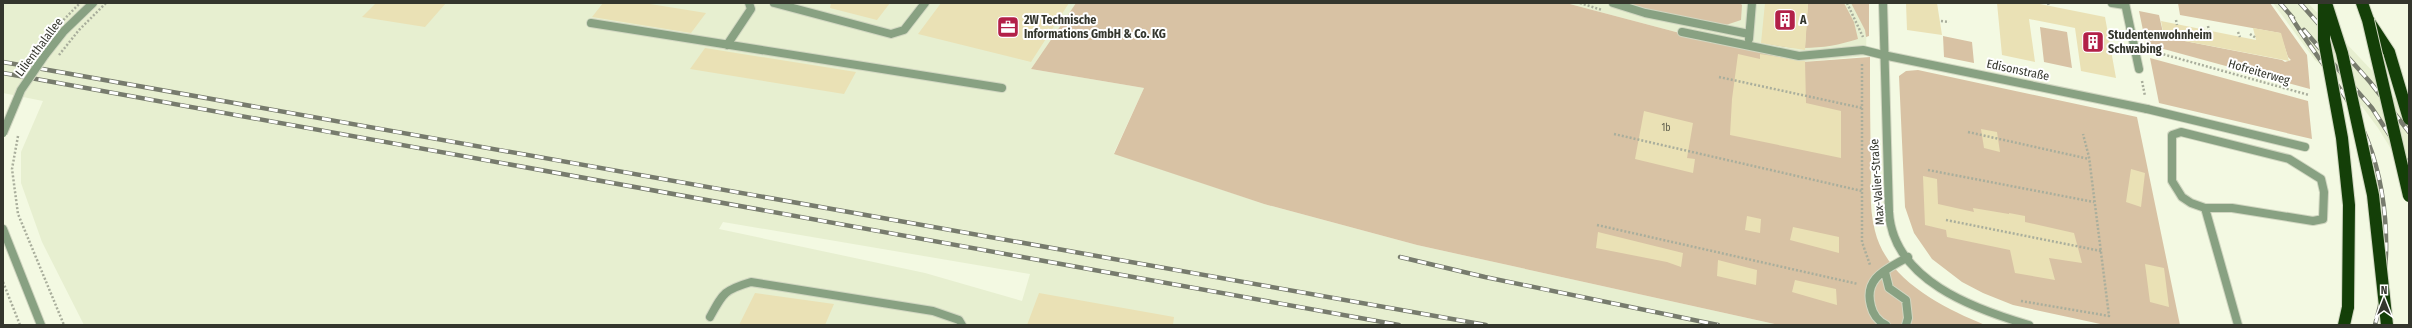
<svg xmlns="http://www.w3.org/2000/svg" width="2412" height="328" font-family="'Fira Sans Condensed',sans-serif">
<rect width="100%" height="100%" fill="#f3f9e2"/>
<path fill="#e7efd0" fill-rule="evenodd" d="M3 3H1076L1031 69 1144 88 1114 153 1264 204 1417 245 1779 325H84L42 242 21 183V152L43 101 3 93ZM723 222 1030 274 1022 301 925 273 719 229Z
M1566 3H1867L1866 56 1803 62 1676 32Z
M2273 3H2308L2378 77 2406 112 2409 117V178L2378 128 2349 89 2315 60Z"/>
<path fill="#d8c2a4" d="M1076 3H1566L1676 32 1803 62 1870 57C1870 92 1870 128 1871 164 1871 186 1869 209 1875 231 1887 280 1942 307 1985 325H1779L1417 245 1264 204 1114 154 1144 88 1031 69Z
M1620 3H1740L1742 5 1741 20 1726 25 1695 21Z
M1808 3H1844L1854 22 1858 39C1827 49 1797 51 1765 43L1772 39 1805 46Z
M1851 3H1869V36L1866 37 1865 30Z
M2178 3H2270L2307 55 2310 89 2149 45 2145 40 2139 11 2159 15 2164 37 2282 60 2285 62 2291 60 2288 57 2280 33 2180 15Z
M2040 27 2067 32 2072 68 2044 62Z
M1943 36 1972 42 1974 63 1944 57Z
M2150 58 2308 101 2312 139 2159 103Z
M1918 70 2137 117 2180 325H2105L2013 305 1983 293 1962 282 1932 259 1914 233 1905 207 1899 76 1906 71Z"/>
<path fill="#eae1b5" d="M376 3H446L425 27 362 17Z
M603 3H644L706 13 691 33 592 17Z
M831 3H890L877 20 830 8Z
M941 3H1069L1031 62 918 34Z
M1765 3H1808L1805 50 1761 43Z
M1906 3H1937L1942 35 1907 30Z
M1997 3H2035L2105 17 2116 78 2081 71 2075 28 2029 19 2035 62 2002 55Z
M2161 21 2256 40 2253 28 2281 33 2289 61 2164 37Z
M705 48 856 72 844 94 690 69Z
M1738 54 1760 59V54L1805 61 1806 103 1841 111V158L1730 135 1732 99Z
M1644 111 1693 123 1687 158 1695 159 1693 173 1635 159Z
M1981 129 1997 132 2000 152 1984 148Z
M2131 169 2145 173 2141 207 2126 202Z
M1923 176 1937 179 1938 204 1974 212 1973 208 2009 214V213L2025 216V222L2074 233 2082 263 2049 258 2055 280 2015 273 2010 250 1947 237 1946 230 1925 225Z
M1747 216 1761 219 1760 233 1745 230Z
M1793 227 1839 237V253L1790 240Z
M1598 232 1683 253 1681 267 1667 262 1596 248Z
M1718 260 1757 270 1756 285 1717 276Z
M2145 264 2164 268 2169 307 2150 302Z
M1795 280 1836 289 1837 305 1792 292Z
M755 293 834 304 825 325H739Z
M1039 293 1174 317 1173 325H1027Z"/>
<g fill="none" stroke-linecap="round" stroke-linejoin="round">
<g stroke="#d1d6c1" stroke-width="10">
<path id="lane" d="M774 3 891 34 904 30 925 3
M1613 3 1645 13 1749 34
M591 23 1002 88
M1682 32 1799 56 1863 50 1883 55
M1749 39 1752 3
M727 45 751 9 749 3
M2147 109 2305 147
M2181 132 2289 159 2321 179 2324 192 2323 219 2313 221 2232 208H2205L2191 203 2182 197 2172 181V135Z
M2205 208 2238 325
M1885 272 1889 288 1906 300 1908 318 1906 325
M710 317C723 293 724 290 751 282L933 311 959 320 962 325
M1886 325C1878 321 1873 315 1871 306 1863 277 1888 269 1908 257"/>
</g>
<g stroke="#d1d6c1" stroke-width="10">
<path id="street" d="M1883 3 1889 212C1893 280 1974 309 2029 325
M2112 3 2125 5
M2125 3 2139 69
M45 55 64 31 93 3
M1883 55 2147 109
M3 229 41 325"/>
</g>
<g stroke="#d1d6c1" stroke-width="14">
<path id="highway" d="M2362 3 2368 20 2389 52 2409 119
M2344 325 2348 307"/>
</g>
<path stroke="#a9ae9c" stroke-width="2.5" stroke-dasharray="2 2" stroke-linecap="butt" d="M1580 3 1602 10
M1847 3 1863 37
M2048 3 2049 6
M2176 20 2177 25
M1941 21 1949 22
M2208 26 2209 31
M2238 32 2240 37
M2250 34 2256 38
M2148 50 2309 95
M1862 64V242L1870 265
M1719 77 1862 108
M2142 81 2145 96
M1968 132 2089 159
M1614 134 1862 191
M1928 170 2094 202
M1946 220 2101 251
M1597 225 1858 284
M3 282 20 325
M2021 301 2109 316 2089 157 2083 134"/>
<use href="#lane" stroke="#88a182" stroke-width="8"/>
<use href="#street" stroke="#88a182" stroke-width="8"/>
<use href="#highway" stroke="#143f08" stroke-width="12"/>
<g stroke="#777b6d" stroke-width="4.5">
<path id="rail" d="M2280 3 2293 18
M2300 3 2370 82 2409 132
M2290 15C2311 50 2338 81 2357 117 2389 178 2394 260 2375 325
M2304 30 2372 108 2409 165
M3 62 1486 325
M3 73 1399 325
M1400 257 1485 277 1718 325"/>
</g>
<use href="#rail" stroke="#fff" stroke-width="3" stroke-dasharray="9" stroke-linecap="butt"/>
<g stroke="#d1d6c1" stroke-width="10" stroke-linecap="butt">
<path id="street-bridge" d="M3 133 21 90 45 55"/>
</g>
<g stroke="#d1d6c1" stroke-width="14" stroke-linecap="butt">
<path id="highway-bridge" d="M2326 3 2342 53 2373 195 2387 325
M2324 4V40L2342 138 2349 205 2348 307
M2368 20 2409 196"/>
</g>
<path stroke="#a9ae9c" stroke-width="2.5" stroke-dasharray="2 2" stroke-linecap="butt" d="M41 43 80 3
M59 55 79 30 106 3
M18 136 12 169 18 214 64 325"/>
<use href="#street-bridge" stroke="#88a182" stroke-width="8"/>
<use href="#highway-bridge" stroke="#143f08" stroke-width="12"/>
</g>
<defs>
<g id="building-square" transform="scale(1.15)"><rect x="-9" y="-9" width="18" height="18" rx="4" fill="#b22048" stroke="#fff"/><path d="M-4-6H4V6H1V3H-1V6H-4ZM-2.5-4.3h1.7v1.8h-1.7ZM.8-4.3h1.7v1.8H.8ZM-2.5-1h1.7V.8h-1.7ZM.8-1h1.7V.8H.8Z" fill="#fff"/></g>
<g id="office-square" transform="scale(1.15)"><rect x="-9" y="-9" width="18" height="18" rx="4" fill="#b22048" stroke="#fff"/><path d="M-6-3h4V-5.5h4V-3h4V5H-6ZM-1-4.5V-3h2v-1.5ZM-6 0V1H6V0Z" fill="#fff"/></g>
</defs>
<g fill-rule="evenodd">
<use href="#building-square" x="1785" y="20"/>
<use href="#office-square" x="1008" y="27"/>
<use href="#building-square" x="2093" y="42"/>
</g>
<g text-anchor="middle" stroke-width="4" stroke-linejoin="round" paint-order="stroke">
<g font-size="10" fill="#62614f">
<text x="1666" y="131">1b</text>
</g>
<g font-size="12" font-weight="bold" fill="#34362d" stroke="#fff" text-anchor="start">
<text x="1024" y="24">2W Technische<tspan x="1024" dy="14">Informations GmbH &amp; Co. KG</tspan></text>
<text x="1800" y="24">A</text>
<text x="2108" y="39">Studentenwohnheim<tspan x="2108" dy="14">Schwabing</tspan></text>
</g>
<g font-size="12" fill="#34362d" stroke="#fff">
<text transform="translate(39 47) rotate(-53)" y="4">Lilienthalallee</text>
<text transform="translate(2018 70) rotate(12)" y="4">Edisonstraße</text>
<text transform="translate(2259 72) rotate(16)" y="4">Hofreiterweg</text>
<text transform="translate(1877 182) rotate(-94)" y="4">Max-Valier-Straße</text>
</g>
</g>
<rect width="2412" height="328" fill="none" stroke="#34362d" stroke-width="8"/>
<g transform="translate(2384 300)" stroke="#ffffff" stroke-width="3" paint-order="stroke">
<path d="M0-3L7 15L0 10L-7 15Z" fill="#34362d"/>
<text y="-6" font-size="11" font-weight="bold" text-anchor="middle" fill="#34362d">N</text>
</g>
</svg>
